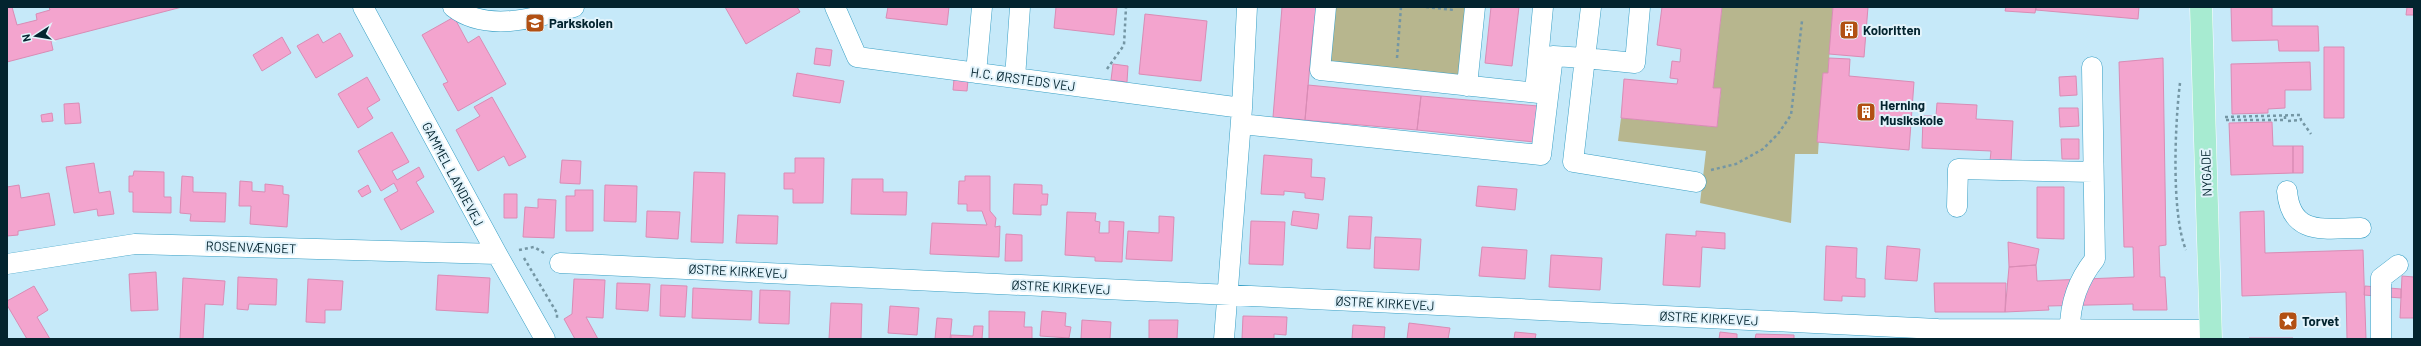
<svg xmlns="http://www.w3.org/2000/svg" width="2421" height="346" font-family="Barlow,sans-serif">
<rect width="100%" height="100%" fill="#c6e9f9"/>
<path fill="#b7b68e" d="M1326 7H1475L1467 86 1320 70Z
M1722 7H1833L1828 73H1823L1818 154H1795L1791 223 1700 203 1706 151 1618 141 1621 118 1717 127 1721 89 1713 88Z"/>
<path fill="#f3a4ce" stroke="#d98cb5" d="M7 7H12L17 25 37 20 36 14 50 10 49 7H182L51 41 53 50 7 62Z
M725 7H797L800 12 746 44Z
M888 7H949L947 25 886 18Z
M1056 7H1117L1114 35 1054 28Z
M1282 7H1321L1319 30H1313L1305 120 1273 117Z
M1491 7H1519L1512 66 1485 63Z
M1662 7H1722L1713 88H1721L1717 127 1621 118 1624 79 1677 84 1678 79 1670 78 1672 61 1680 62 1681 49 1657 45Z
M1833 7H1868L1864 57 1829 54Z
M2006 7H2036L2035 13 2005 11Z
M2036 7H2139L2138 19 2036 10Z
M2231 7H2272V26H2318L2319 51H2279L2278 40 2232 41Z
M2407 7H2414V15H2406Z
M1145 14 1207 21 1201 81 1139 74Z
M454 17 468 43 479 36 506 84 458 111 443 84 448 82 422 35Z
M340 33 353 56 316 78 297 46 318 34 323 43Z
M282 37 291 53 262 71 253 55Z
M2324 47H2344V118H2324Z
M816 48 832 50 830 66 814 64Z
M1829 58 1850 59 1849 76 1914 82 1909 150 1817 142 1823 73H1828Z
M2163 58 2166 245 2159 246 2160 277H2165L2167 310H2133V304L2048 306 2049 310 2005 312 2009 267 2036 265 2037 281 2134 277 2133 247H2124L2119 62Z
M2310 62 2311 90H2285V108L2268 109V113L2232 114 2231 64Z
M1113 64 1128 66 1127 82 1111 80Z
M797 73 844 81 840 103 793 96Z
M2076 76 2077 95 2060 96 2059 77Z
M367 77 380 100 367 108 373 118 358 128 338 94Z
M954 79 968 80 967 91 953 90Z
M1308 85 1421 96 1417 130 1305 120Z
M1421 96 1538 106 1534 142 1417 130Z
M492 97 526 157 509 166 504 156 478 171 456 130 480 116 474 107Z
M79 103 81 123 65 124 64 104Z
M1937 103 1977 105 1976 119 2013 121 2011 162 1990 161 1991 151 1922 148 1923 116H1936Z
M2059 108H2078L2079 126 2060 127Z
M52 113 53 121 42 122 41 115Z
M2272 122 2273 146H2293V173L2231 175 2229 123Z
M392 132 409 162 392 171 397 180 419 167 424 177 416 182 434 212 401 230 384 199 398 191 394 183 381 191 358 151Z
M2061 139H2079V159H2062Z
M2293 146H2303V173H2293Z
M1264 155 1312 159 1311 177 1325 178 1323 200 1305 198V193L1284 191V195L1261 194Z
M795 158H824L823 203H793V189H784V173H795Z
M562 160 581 161 580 184 560 183Z
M94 163 99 193 110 191 114 214 98 216 97 209 74 213 66 167Z
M134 171 164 172V197H171V213L133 212V192H129V176H133Z
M694 172 725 173 723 243 691 242Z
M182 176 193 177V192L226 193 225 222 190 221 191 214 180 213Z
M965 176H990V211L996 218 995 227 1000 226 999 257 930 254 932 223 987 225 982 211H967V204H958L959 181H965Z
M852 179H883V192H907L906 215 851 214Z
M240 181 252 182V191L265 192V184L283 186V194L289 195 287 227 250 224 251 206H239Z
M1014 184 1042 185V194H1048L1047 205H1041V215L1013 214Z
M19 185 21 198 49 193 55 225 18 231V235L7 236V187Z
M368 185 371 192 362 197 358 191Z
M605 185 637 186 636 222 604 221Z
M1478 186 1517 189 1515 210 1476 206Z
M2037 187H2064V239L2037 238Z
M575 190H593V231H566V196H575Z
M504 194H517V218H504Z
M538 199 556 200 554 238 523 237 525 207 538 208Z
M647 211 680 212 678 239 646 237Z
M1293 211 1319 214 1317 229 1291 225Z
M2264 211 2265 253 2363 250 2366 339H2347L2346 292 2242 296 2240 212Z
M1067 212 1096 213 1095 221 1100 222 1099 233H1109V221L1124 222 1122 262 1095 261V257L1065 255Z
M738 215 778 216 777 244 736 243Z
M1159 216 1174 217 1172 261 1126 259 1128 231 1159 233Z
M1349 216 1372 217 1370 249 1347 248Z
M1251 221 1285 222 1283 265 1249 264Z
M1696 231 1725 233V249L1702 247 1700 287 1663 285 1666 234 1696 236Z
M1006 234 1022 235V261H1005Z
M1375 237 1421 239 1419 270 1374 268Z
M2008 242 2039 249 2036 265 2009 267Z
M1826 246 1857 248 1856 278 1865 279V297L1842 296V301L1824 300Z
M1887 246 1920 249 1917 281 1885 279Z
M1482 247 1527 250 1525 279 1479 276Z
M1551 255 1602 258 1600 290 1549 287Z
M156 272 158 310 131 311 129 274Z
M438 275 490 278 488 313 436 310Z
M2402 276 2414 277V318H2400Z
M238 277 277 279 276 305 249 304 248 310 237 309Z
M183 278 225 281 223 305 205 304 203 339H180Z
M308 279 343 281 341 310H325V323L306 322Z
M574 279 605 280 603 318 586 317 598 339H575L564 319 572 314Z
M617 283 650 284 648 311 616 309Z
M1934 283H2006L2005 312H1935Z
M661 285 687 286 685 317 660 316Z
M34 286 48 310 37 317 50 339H27L7 305V301Z
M2365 286 2401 289V298L2364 295Z
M693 288 752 291 751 320 692 318Z
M760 290 790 291 789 324 759 323Z
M831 303 862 304 861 339H829Z
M890 306 919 308 917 335 888 333Z
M989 311 1025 312 1024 327H1032V339H989Z
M1042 311 1066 313 1065 326 1071 327 1069 338 1040 336Z
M1243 316 1287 317 1286 335 1274 334V339H1242Z
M937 318 952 319 950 339H935Z
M1082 320 1111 322 1110 339H1081Z
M1149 320H1178L1177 339H1149Z
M1409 323 1450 328 1448 339H1407Z
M1353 325 1385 327 1384 339H1352Z
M974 326H983L982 339H951V335L973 336Z
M1515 332 1536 334 1535 339H1514Z
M1720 332 1737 334V339H1719Z
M1756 334 1794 335V339H1755Z
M2249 338H2293V339H2249Z"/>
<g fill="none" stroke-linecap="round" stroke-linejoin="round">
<g stroke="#389fc4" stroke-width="21">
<path id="minor" d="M363 7 497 254 545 339
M453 7C486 33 537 18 574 7
M835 7 857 57 1242 108
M1326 7 1320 70 1548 94
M1640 7 1635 63 1585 58 1573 162 1696 182
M976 73 982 7
M1015 78 1020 7
M1467 86 1475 7
M1535 92 1543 7
M1241 124 1541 155 1553 56 1585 58 1591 7
M2287 191C2291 237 2325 228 2361 228
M1957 207 1958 169 2093 172
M560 263 1938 329 2211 330
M7 264 135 244 497 254
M2070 329C2070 302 2078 280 2095 259L2092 67
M1224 339 1242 108 1247 7
M2381 339V278L2398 265"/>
</g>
<g stroke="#fff" stroke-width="23">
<path id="major" d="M2201 7 2211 339"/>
</g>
<path stroke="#7496a4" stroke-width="2.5" stroke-dasharray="3 3" stroke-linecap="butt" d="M1426 7 1454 10
M1397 58 1401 7
M1107 69 1124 45 1126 7
M2180 83C2175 123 2171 214 2186 250
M2225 117 2300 115 2301 120 2311 134
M2226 120H2285V115
M2288 121 2301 120
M1711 170 1736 164 1763 149 1778 134 1791 115 1802 21
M519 250 534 247 544 253
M524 258 557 313V318"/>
<use href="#minor" stroke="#fff" stroke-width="20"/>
<use href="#major" stroke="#a7ebd1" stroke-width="22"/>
</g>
<defs>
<g id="school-square" transform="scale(1)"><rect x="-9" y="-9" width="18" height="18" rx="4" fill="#b25013" stroke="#e2f3fb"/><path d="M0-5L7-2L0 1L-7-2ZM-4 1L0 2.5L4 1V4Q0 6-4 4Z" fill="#fff"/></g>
<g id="building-square" transform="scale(1)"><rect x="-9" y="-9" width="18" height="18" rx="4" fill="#b25013" stroke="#e2f3fb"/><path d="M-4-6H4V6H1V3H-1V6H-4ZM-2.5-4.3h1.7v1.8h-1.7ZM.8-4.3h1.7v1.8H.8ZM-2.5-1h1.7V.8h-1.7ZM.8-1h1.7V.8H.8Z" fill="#fff"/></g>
<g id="sight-square" transform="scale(1)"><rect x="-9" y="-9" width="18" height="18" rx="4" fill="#b25013" stroke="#e2f3fb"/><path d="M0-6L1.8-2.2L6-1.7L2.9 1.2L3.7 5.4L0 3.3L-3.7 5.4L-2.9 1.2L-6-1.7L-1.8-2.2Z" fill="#fff"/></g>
</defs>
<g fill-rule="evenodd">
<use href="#school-square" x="535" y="23"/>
<use href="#building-square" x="1849" y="30"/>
<use href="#building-square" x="1866" y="112"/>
<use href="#sight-square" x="2288" y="321"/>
</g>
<g text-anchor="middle" stroke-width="4" stroke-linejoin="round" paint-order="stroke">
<g font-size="13" font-weight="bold" fill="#03242f" stroke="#e2f3fb" text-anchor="start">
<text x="549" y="28">Parkskolen</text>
<text x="1863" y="35">Koloritten</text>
<text x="1880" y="110">Herning<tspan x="1880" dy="15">Musikskole</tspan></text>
<text x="2302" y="326">Torvet</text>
</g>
<g font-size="13" fill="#03242f" stroke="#e2f3fb">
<text transform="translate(1023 79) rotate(8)" y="5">H.C. ØRSTEDS VEJ</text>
<text transform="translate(2206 173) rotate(-92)" y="5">NYGADE</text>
<text transform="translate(453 174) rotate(62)" y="5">GAMMEL LANDEVEJ</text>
<text transform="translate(251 247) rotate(2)" y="5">ROSENVÆNGET</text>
<text transform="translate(738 271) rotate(3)" y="5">ØSTRE KIRKEVEJ</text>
<text transform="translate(1061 287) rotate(3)" y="5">ØSTRE KIRKEVEJ</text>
<text transform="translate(1385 303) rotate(3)" y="5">ØSTRE KIRKEVEJ</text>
<text transform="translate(1709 318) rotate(3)" y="5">ØSTRE KIRKEVEJ</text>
</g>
</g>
<rect width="2421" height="346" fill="none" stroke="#03242f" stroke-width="16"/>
<g transform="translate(36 36) rotate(258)" stroke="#e2f3fb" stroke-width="3" paint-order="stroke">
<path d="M0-3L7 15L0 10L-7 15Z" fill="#03242f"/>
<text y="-6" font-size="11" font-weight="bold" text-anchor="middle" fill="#03242f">N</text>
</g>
</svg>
